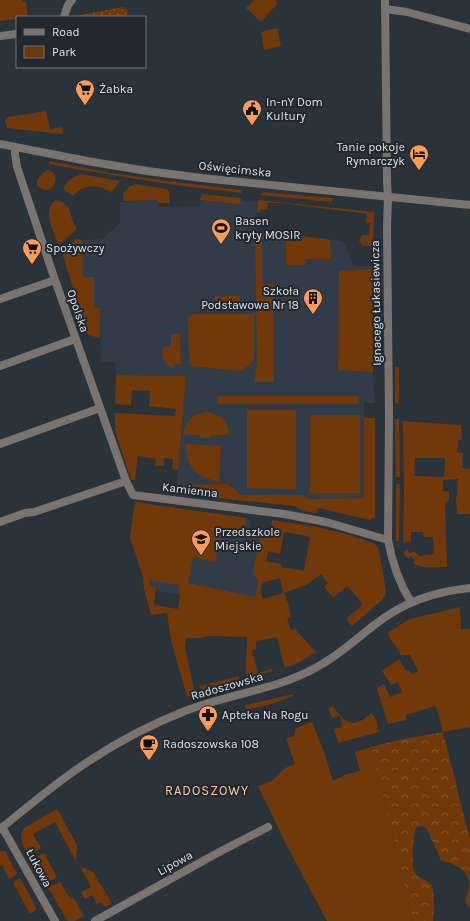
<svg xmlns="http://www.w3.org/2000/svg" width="470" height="921" font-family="Karla,sans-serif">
<defs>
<pattern id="forest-crowns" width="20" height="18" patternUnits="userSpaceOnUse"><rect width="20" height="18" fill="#713909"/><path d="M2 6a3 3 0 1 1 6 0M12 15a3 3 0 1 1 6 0" fill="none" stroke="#85552d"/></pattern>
<pattern id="park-dots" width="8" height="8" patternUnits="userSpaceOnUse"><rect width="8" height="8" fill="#713909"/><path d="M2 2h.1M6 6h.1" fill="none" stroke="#85552d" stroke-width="1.8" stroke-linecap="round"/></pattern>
</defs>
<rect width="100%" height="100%" fill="#2a323a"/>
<path fill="#323c49" d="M201 196 257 202 255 230 343 241 354 266H373V384L375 403H364L365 498 309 499 303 495H241L228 484 177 485 186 376 116 375 115 362H101L100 308 94 307V277H83L82 240 102 239 120 223V202L157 200 159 207 200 206Z
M135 502 251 519 250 530 270 533 262 583 256 606 187 597 144 588 143 577 130 537Z"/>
<path fill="#713909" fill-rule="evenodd" d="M0 0H22L23 2 26 1 28 17H17V19L0 21Z
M254 0H275L278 3 261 22 246 8Z
M277 28 281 46 264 50 261 32Z
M46 111 50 129 61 127 63 134 7 128 5 121 8 117Z
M49 161 112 173 175 182 242 190V193C177 186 113 176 49 164Z
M47 170C65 173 52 200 37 186V180L44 172Z
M81 174 120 181 111 193C99 183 83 184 73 196L63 189C67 180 73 177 81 174Z
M135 184 167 189 169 192 170 203H158L157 200 124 201 123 193 130 186Z
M263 192 333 198 332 202 259 195Z
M201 194 241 198 240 204 200 200Z
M58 200 68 206 73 222 77 229 60 244H58C56 237 49 222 49 216 48 210 51 205 54 201Z
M258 200 374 212 373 246H362L361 244 359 241 362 235H369L370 223H366L367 214 282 203H268L267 210 261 209 260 213 257 212Z
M255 230 330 240 331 259H306V265H286V239H262V284H274V382H254L257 363Z
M76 239 82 240 83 277H94V307L100 308V338L88 335 62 253 63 251Z
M373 269V372L338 370 339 271Z
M215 296H240V306H215Z
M193 314H254V361L241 371 192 366 189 362 188 316 192 317Z
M171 334H180L181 364H174L173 368C162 363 162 358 163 347H171Z
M395 367H399V404L395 403Z
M116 375 186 376 178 470 172 469 173 459 164 458V466H155L156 459 138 456 135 480H131L115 430V413L175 416 176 409 149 406 150 391 132 390 131 405 115 404Z
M218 396H359V404H218Z
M247 410H296V489L247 488Z
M207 412C222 415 227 420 229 435H211V438H200V435L183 434C187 419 192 415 207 412Z
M310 415H360V493H310Z
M364 418H375V517L370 520 318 508 316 513 303 511 295 506 226 499 165 492 166 483 177 485 228 484 241 495H303L309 499 364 498Z
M395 419H399L400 477H396Z
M403 421 461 425 462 440H458L457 452 463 453 462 468 470 469V514H457L456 502 458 479 443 480V491H449V501L445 502 447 567C435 567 423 569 413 563L415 560 411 556 409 559 405 556 404 551 408 549 409 553 415 552 421 557 423 555 434 554 433 537H424L423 532H411V541L403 543 404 489ZM415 458H445L444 477 414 476Z
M185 444 221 446 219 482C194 475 189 470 185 444Z
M396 484H400L399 541H396Z
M135 502 246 518 244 533 222 529 215 562 193 557 188 583 255 597 259 581 253 573 260 538 262 532 270 533 272 520 318 527 350 535 373 543 377 546 379 550 386 591 385 595 382 600 352 626 346 619 363 604 347 586 333 598 324 586 328 583 321 574 308 584 284 593 288 603 291 617 287 618 291 630 295 629 316 652 298 663 285 668 277 637 256 641V649L252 651 258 673 272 669 273 671 248 678 247 677 246 667 247 637 212 636 200 638H186L185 647 195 694 187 697 171 640 167 613 151 615 144 588 143 577 130 537ZM284 532 310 537 304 571 281 567V564L266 561 268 551 280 554ZM280 578 283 593 263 599 261 592 262 583ZM150 580 179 585 178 591 180 595 178 609 154 605 156 587 149 585Z
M460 607 461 629H470V727L443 732 436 706 406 715V720L388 724 380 698 377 688 384 684 390 697 402 692 398 682 391 685 382 671 399 659 406 671H410L412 674 418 671 410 655H401L387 633 410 619Z
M239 676 240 681 201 692 200 686Z
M293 694V696L275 703 246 710 245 705Z
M333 706C338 713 347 727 358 722 363 720 367 716 371 713L376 720 379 732 338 743 334 729 342 727 340 716 332 718 328 708Z
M312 722 324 752 333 781 347 774 360 771 355 752 371 747 413 921H327L288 848 258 786 272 781 285 768 295 764 286 738 294 736 296 728Z
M57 809 77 845 76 861 55 822 33 834 41 848 29 855 22 844 21 835 24 828Z
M0 851H5L17 874 9 879 2 865H0Z
M44 853 57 877 45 884 31 860Z
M80 866 93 872 112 903 105 907 101 902 97 904 92 895 85 899 81 892 91 887Z
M20 878 37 909 30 914 13 883Z
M60 882 70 899 73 897 84 916 75 921H68L48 888Z"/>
<path fill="url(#forest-crowns)" d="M443 732 470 840V908L465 901C466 896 469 891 469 886 470 869 453 864 441 860L427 829 422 826 417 827C416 828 415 830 415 832 413 839 411 867 415 873 419 879 428 880 432 886 435 893 434 914 433 921H413L371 747 398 740Z"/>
<path fill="url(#park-dots)" d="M124 7 128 10 127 17H78L80 15Z"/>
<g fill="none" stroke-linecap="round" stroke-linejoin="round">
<path stroke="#797470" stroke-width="8" d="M385 0 387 182 388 198 387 226 389 415 388 540C392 562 399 583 411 602
M385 9 407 12 470 29
M64 17 68 5 72 0
M0 36 17 34
M15 147V154L17 167 55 280 126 481 133 495 284 514 326 522 388 540
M0 299 55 280
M0 366 75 339
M0 444 100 408
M0 522 25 513 34 512 126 481
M2 827 55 921
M95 921 221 851 268 827"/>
<path stroke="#797470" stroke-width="8" d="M0 144 87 161 147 171 202 178 470 205
M0 829C29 806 58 781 89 761 119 741 152 724 185 711 228 694 277 690 317 667 338 656 355 640 373 626 403 602 433 592 470 588"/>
</g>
<defs>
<g id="supermarket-pin" transform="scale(1)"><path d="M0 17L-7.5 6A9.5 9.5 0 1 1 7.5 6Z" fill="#fd9c56" stroke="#21282f"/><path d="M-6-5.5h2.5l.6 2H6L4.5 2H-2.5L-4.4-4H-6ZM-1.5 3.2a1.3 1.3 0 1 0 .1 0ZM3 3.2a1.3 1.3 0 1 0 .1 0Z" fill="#111"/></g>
<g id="civic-pin" transform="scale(1)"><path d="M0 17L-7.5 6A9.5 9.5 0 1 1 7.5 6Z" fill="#fd9c56" stroke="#21282f"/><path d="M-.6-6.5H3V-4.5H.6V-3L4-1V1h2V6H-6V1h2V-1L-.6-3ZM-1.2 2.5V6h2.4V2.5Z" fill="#111"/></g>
<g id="hotel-pin" transform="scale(1)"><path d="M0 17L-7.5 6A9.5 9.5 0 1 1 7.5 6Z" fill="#fd9c56" stroke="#21282f"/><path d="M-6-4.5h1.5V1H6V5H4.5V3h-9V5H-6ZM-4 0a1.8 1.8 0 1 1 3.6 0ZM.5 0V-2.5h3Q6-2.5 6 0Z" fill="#111"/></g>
<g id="stadium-pin" transform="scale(1)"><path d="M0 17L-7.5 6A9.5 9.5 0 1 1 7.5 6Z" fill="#fd9c56" stroke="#21282f"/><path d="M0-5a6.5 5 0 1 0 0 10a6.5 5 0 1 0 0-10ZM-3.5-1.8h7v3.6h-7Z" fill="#111"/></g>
<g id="building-pin" transform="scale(1)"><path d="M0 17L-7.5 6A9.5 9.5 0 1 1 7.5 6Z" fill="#fd9c56" stroke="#21282f"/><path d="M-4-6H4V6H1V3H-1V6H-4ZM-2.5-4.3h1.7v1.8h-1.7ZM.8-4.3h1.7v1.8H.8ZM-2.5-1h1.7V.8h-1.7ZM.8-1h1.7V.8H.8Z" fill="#111"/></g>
<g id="school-pin" transform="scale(1)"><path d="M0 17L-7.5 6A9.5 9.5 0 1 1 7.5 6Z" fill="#fd9c56" stroke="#21282f"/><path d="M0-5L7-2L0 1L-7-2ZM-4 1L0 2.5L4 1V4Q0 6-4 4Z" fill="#111"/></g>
<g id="pharmacy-pin" transform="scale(1)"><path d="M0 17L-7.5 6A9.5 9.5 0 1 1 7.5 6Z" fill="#fd9c56" stroke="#21282f"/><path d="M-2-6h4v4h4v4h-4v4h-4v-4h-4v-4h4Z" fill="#111"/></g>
<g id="cafe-pin" transform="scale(1)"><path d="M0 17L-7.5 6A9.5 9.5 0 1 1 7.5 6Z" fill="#fd9c56" stroke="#21282f"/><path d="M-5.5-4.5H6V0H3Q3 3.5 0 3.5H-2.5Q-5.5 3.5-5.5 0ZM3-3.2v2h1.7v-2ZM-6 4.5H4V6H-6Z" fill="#111"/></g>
</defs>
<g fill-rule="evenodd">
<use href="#supermarket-pin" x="85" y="89"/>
<use href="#civic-pin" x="252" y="109"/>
<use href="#hotel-pin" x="419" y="154"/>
<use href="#stadium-pin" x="221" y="228"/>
<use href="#supermarket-pin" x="32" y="248"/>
<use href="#building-pin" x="313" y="298"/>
<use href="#school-pin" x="201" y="539"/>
<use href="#pharmacy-pin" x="208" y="715"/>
<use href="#cafe-pin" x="149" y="744"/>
</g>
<g text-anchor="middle" stroke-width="4" stroke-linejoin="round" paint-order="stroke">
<g font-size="12" fill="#dde2e7" stroke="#21282f" text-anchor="start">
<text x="99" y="93">Żabka</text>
<text x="266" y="106">In-nY Dom<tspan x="266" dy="14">Kultury</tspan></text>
<text x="405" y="151" text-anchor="end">Tanie pokoje<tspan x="405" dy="14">Rymarczyk</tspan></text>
<text x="235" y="225">Basen<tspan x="235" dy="14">kryty MOSIR</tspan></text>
<text x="46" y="252">Spożywczy</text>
<text x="299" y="295" text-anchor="end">Szkoła<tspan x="299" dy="14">Podstawowa Nr 18</tspan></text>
<text x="215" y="536">Przedszkole<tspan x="215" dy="14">Miejskie</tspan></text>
<text x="222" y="719">Apteka Na Rogu</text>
<text x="163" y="748">Radoszowska 108</text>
</g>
<g font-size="12" fill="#dde2e7" stroke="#21282f">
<text transform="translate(235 169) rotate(6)" y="4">Oświęcimska</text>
<text transform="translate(376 303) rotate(-91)" y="4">Ignacego Łukasiewicza</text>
<text transform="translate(78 311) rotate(71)" y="4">Opolska</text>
<text transform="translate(190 490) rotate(7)" y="4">Kamienna</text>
<text transform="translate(227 686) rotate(-16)" y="4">Radoszowska</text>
<text transform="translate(175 863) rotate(-29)" y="4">Lipowa</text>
<text transform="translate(39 868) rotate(62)" y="4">Łukowa</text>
</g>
<g font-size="13" letter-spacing="1" fill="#fcc4a0" stroke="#21282f">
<text x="207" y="795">RADOSZOWY</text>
</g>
</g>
<rect x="16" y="16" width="130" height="52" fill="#21282f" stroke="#6c7279"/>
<rect x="24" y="29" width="20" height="6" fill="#797470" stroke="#6c7279"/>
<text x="52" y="36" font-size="12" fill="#dde2e7">Road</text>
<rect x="24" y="46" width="20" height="12" fill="#713909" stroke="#6c7279"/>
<text x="52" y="56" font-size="12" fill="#dde2e7">Park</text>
</svg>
